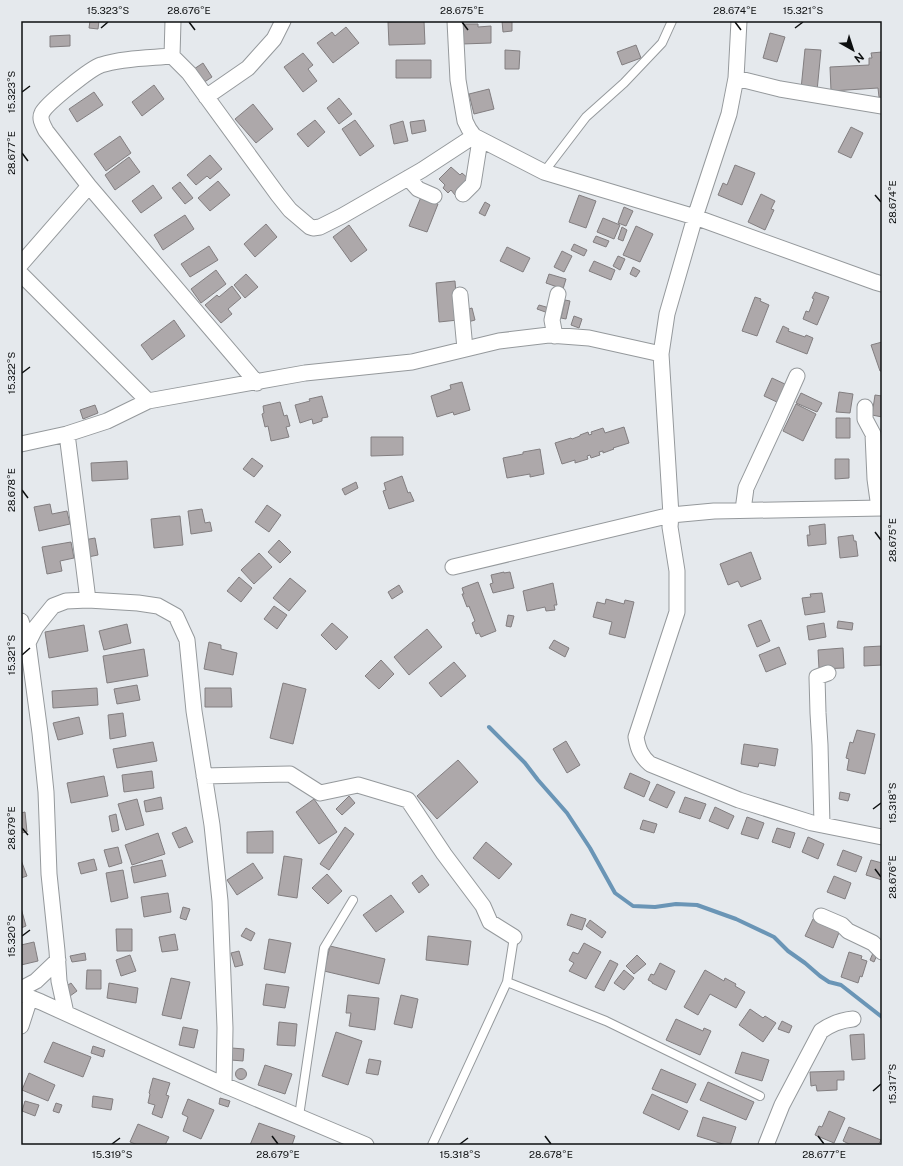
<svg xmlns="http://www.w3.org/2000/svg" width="903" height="1166" font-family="'Public Sans',sans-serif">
<rect width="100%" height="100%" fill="#e5e9ed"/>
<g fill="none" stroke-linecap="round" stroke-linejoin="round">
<path stroke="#6a95b6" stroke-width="4" d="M489 727 525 763 538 780 567 813 590 848 615 893 633 906 655 907 676 904 697 905 736 919 774 937 788 951 805 963 820 976 829 982 841 985 882 1017"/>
</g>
<path fill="#ada8aa" stroke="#827e80" d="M90 21H99L98 29 89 28Z
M424 21 425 44 389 45 388 22Z
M502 21H512V31L503 32Z
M462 24H478V27L491 26V43L462 44Z
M346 27 359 43 333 63 317 43 332 32 335 36Z
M770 33 785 37 777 62 763 58Z
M70 35V46L50 47V36Z
M636 45 641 58 622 65 617 52Z
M805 49 821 50 817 91 801 89Z
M505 50 520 51 519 69H505Z
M882 52V97H879L878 88 831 91 830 67 869 65V58H872L871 53Z
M303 53 313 65 308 69 317 81 303 92 284 67Z
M396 60H431V78H396Z
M203 63 212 77 203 83 194 69Z
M154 85 164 99 142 116 132 102Z
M489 89 494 109 474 114 469 94Z
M94 92 103 105 77 122 69 109Z
M339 98 352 114 339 124 327 108Z
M253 104 273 129 256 143 235 119Z
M315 120 325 132 308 147 297 134Z
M355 120 374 146 360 156 342 129Z
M424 120 426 131 412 134 410 122Z
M403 121 408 141 394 144 390 125Z
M851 127 863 133 851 158 838 152Z
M120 136 131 153 106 171 94 154Z
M210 155 222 169 210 179 207 176 196 185 187 175Z
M129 157 140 172 115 190 105 175Z
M735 165 755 173 742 205 718 195 723 183 727 185Z
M451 167 460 175 462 173 470 180 455 195 451 190 448 193 443 188 445 185 439 179Z
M218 181 230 195 210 211 198 198Z
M180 182 193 198 185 204 172 188Z
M153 185 162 198 141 213 132 201Z
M761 194 775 201 771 209 774 210 765 230 748 222Z
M579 195 596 201 586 228 569 222Z
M421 197 438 204 427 232 409 226Z
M485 202 490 205 485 216 479 213Z
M624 207 633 211 626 226 618 223Z
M185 215 194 229 163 250 154 235Z
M603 218 620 225 614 239 597 232Z
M266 224 277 237 255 257 244 244Z
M349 225 367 250 351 262 333 237Z
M636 226 653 234 640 262 623 255Z
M622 227 627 230 623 241 618 239Z
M596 236 609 241 606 247 593 242Z
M574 244 587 250 584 256 571 250Z
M209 246 218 260 190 277 181 264Z
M507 247 530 258 523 272 500 261Z
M562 251 572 256 564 272 554 267Z
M618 256 625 259 620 270 613 266Z
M594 261 615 270 611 280 589 271Z
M633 267 640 271 636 277 630 274Z
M216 270 226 284 201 303 191 289Z
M246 274 258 287 245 298 234 285Z
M549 274 566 279 563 289 546 283Z
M455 281 458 320 439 322 436 283Z
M232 286 241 298 228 309 232 314 221 323 205 305 217 295 219 297Z
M815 292 829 297 817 325 803 319 806 311 809 312 814 299 812 298Z
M755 297 761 299 760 301 769 305 757 336 742 331Z
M565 300 570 301 566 319 561 318Z
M539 305 553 309 551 314 537 309Z
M472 308 475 320 468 322 465 310Z
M574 316 582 319 579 328 571 325Z
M174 320 185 336 152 360 141 345Z
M783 326 789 329 788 331 805 337 806 335 813 338 807 354 776 342Z
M882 342V371H880L871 345Z
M772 378 787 385 779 403 764 396Z
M462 382 470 410 454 415 453 412 437 417 431 396 451 389 450 385Z
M839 392 853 394 850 413 836 412Z
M801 393 822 403 817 412 796 403Z
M875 395 882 396V417L872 415Z
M322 396 328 417 322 418V421L313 424 312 419 300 423 295 405 310 401 309 399Z
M280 402 284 416 287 415 290 426 286 427 289 437 271 441 268 426 265 427 262 414 264 413 263 406Z
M796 404 816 414 803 441 783 431Z
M95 405 98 413 83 419 80 410Z
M836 418H850V438H836Z
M624 427 629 443 613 448 614 449 603 453V451L599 452 600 455 591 458 590 455 587 456 588 459 575 463V460L562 464 555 443 571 438 572 439 580 436V435L588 432 589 435 592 434 591 432 603 428 605 433Z
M371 437H403V455L371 456Z
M540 449 544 474 530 477V474L507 478 503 458 523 454V452Z
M252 458 263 466 254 477 243 469Z
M835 459H849V478L835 479Z
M127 461 128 479 92 481 91 463Z
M402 476 408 493 410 492 414 501 389 509 383 491 386 490 384 483Z
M356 482 358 488 345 495 342 489Z
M50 504 52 514 67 511 70 524 39 531 34 507Z
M267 505 281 515 269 532 255 522Z
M202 509 205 523 210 522 212 531 191 534 188 511Z
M180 516 183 545 154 548 151 519Z
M825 524 826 544 808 546 807 535H810L809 526Z
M853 535 854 541H856L858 556 840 558 838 537Z
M95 538 98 555 88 557 84 540Z
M279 540 291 552 280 563 268 552Z
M71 542 74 558 60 561 62 571 47 574 42 547Z
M751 552 761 579 741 587 738 581 728 585 720 564Z
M259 553 272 567 254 584 241 570Z
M504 572V573L510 572 514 588 493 593 490 584 493 583 491 575Z
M239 577 252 588 241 602 227 591Z
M290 578 306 591 289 611 273 598Z
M478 582 496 631 481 637 479 633 476 634 472 623 475 621 469 606 467 607 462 594H464L462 588Z
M553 583 557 605H554L555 610 546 611 545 607 527 611 523 591Z
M399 585 403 592 392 599 388 592Z
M822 593 825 612 805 615 802 598 811 597 810 594Z
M606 599 624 604 625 600 634 602 625 638 609 634 612 622 593 617 597 602 605 604Z
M274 606 287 615 277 629 264 619Z
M508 615 514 616 511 627 506 626Z
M761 620 770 641 757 647 748 625Z
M838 621 853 623 852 630 837 628Z
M332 623 348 637 336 650 321 635Z
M824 623 826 637 809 640 807 626Z
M127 624 131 643 104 650 99 631Z
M84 625 88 651 49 658 45 632Z
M427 629 442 647 409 675 394 657Z
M554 640 569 648 565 657 549 648Z
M209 642 221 645V649L237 653 233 675 204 669Z
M882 646V665L864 666V647Z
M779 647 786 664 766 672 759 655Z
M843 648 844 668 819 669 818 650Z
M144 649 148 676 107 683 103 656Z
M381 660 394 674 379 689 365 676Z
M454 662 466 676 441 697 429 683Z
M283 683 306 689 293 744 270 738Z
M137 685 140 700 117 704 114 689Z
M97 688 98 705 53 708 52 691Z
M205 688H231L232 707H205Z
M123 713 126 736 110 739 108 715Z
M79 717 83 734 58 740 53 723Z
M857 730 875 734 865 774 847 770 849 759 846 758 850 742 853 743Z
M566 741 580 765 567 773 553 749Z
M153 742 157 761 117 768 113 749Z
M744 744 778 749 775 766 759 763 758 767 741 764Z
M458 760 478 782 437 819 417 796Z
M152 771 154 788 124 792 122 775Z
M630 773 650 782 644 797 624 788Z
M104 776 108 796 71 803 67 783Z
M657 784 675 792 667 808 649 800Z
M840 792 850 794 848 801 839 799Z
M349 796 355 803 342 815 336 809Z
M161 797 163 809 146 812 144 801Z
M685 797 706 804 700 819 679 812Z
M137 799 144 825 126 830 118 804Z
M314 799 337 832 319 844 296 812Z
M715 807 734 816 728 829 709 821Z
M25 812 27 832 21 833V813Z
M116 814 119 830 112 832 109 816Z
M747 817 764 823 758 839 741 834Z
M643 820 657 824 654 833 640 829Z
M186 827 193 842 179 848 172 833Z
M345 827 354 834 329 870 320 864Z
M777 828 795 833 790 848 772 842Z
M273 831V853H247V832Z
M158 833 165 854 132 865 125 845Z
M808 837 824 844 818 859 802 852Z
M486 842 512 864 499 879 473 858Z
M118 847 122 863 109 867 104 850Z
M843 850 862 857 856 872 837 865Z
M284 856 302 859 297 898 278 895Z
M94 859 97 870 81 874 78 863Z
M21 860 27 876 21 878Z
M162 860 166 876 134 883 131 867Z
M871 860 882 863V880L866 875Z
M253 863 263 878 237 895 227 880Z
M123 870 128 898 111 902 106 873Z
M327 874 342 891 328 904 312 888Z
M422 875 429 885 419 893 412 883Z
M834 876 851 883 845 899 827 892Z
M168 893 171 912 144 917 141 897Z
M391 895 404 912 376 932 363 915Z
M183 907 190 909 186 920 180 918Z
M21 908 26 926 21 928Z
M571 914 586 919 582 930 567 925Z
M813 919 840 930 833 948 805 936Z
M590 920 606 932 602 938 586 926Z
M246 928 255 933 251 941 241 936Z
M116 929H132V951H117Z
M175 934 178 950 162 952 159 937Z
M428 936 471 941 468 965 426 960Z
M269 939 291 943 285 973 264 969Z
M34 942 38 961 21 965V945Z
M584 943 601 952 586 979 569 971 574 963 569 960 573 952 578 954Z
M330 946 385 959 379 984 324 971Z
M239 951 243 965 235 967 231 953Z
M849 952 862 956 861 959 867 961 862 977 860 976 858 983 841 977Z
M85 953 86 960 72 962 70 956Z
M873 953 877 955 874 962 870 960Z
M130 955 136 971 121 976 116 960Z
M637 955 646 964 634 974 626 966Z
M610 960 618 964 604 991 595 987Z
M660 963 675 971 666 990 652 983V982L648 980 651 974 654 975Z
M87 970H101V989H86Z
M624 970 634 978 624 990 614 983Z
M705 970 724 981 725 978 736 984 735 986 745 992 736 1008 710 994 698 1015 684 1007Z
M171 978 190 982 181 1019 162 1015Z
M71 983 77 991 70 996 65 987Z
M109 983 138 988 136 1003 107 998Z
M266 984 289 987 285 1008 263 1005Z
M348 995 379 998 375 1030 349 1026 351 1013H346Z
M401 995 418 999 412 1028 394 1024Z
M750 1009 763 1018 765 1016 776 1023 763 1042 739 1025Z
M676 1019 703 1031 704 1028 711 1031 700 1055 666 1040Z
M782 1021 792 1026 789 1033 778 1029Z
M279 1022 297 1024 295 1046 277 1045Z
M183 1027 198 1030 194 1048 179 1045Z
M336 1032 362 1041 348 1085 322 1076Z
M864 1034 865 1059 852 1060 850 1035Z
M53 1042 91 1057 83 1077 44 1062Z
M93 1046 105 1050 103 1057 91 1053Z
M232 1048 244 1049 243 1061 231 1060Z
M742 1052 769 1060 762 1081 735 1073Z
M369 1059 381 1061 378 1075 366 1073Z
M265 1065 292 1074 285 1094 258 1085Z
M235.5 1074a5.5 5.5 0 1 1 11 0a5.5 5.5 0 1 1-11 0Z
M661 1069 696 1084 687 1103 652 1089Z
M844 1071V1080H837V1090L817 1091 816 1085 811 1086 810 1072Z
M29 1073 55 1085 48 1101 22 1090Z
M153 1078 170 1083 166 1095 169 1096 162 1118 152 1114 155 1105 148 1103 150 1094 149 1093Z
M708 1082 754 1102 746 1120 700 1100Z
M652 1094 688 1111 679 1130 643 1113Z
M93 1096 113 1099 111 1110 92 1107Z
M220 1098 230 1101 228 1107 219 1104Z
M188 1099 214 1110 201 1139 183 1131 188 1117 182 1114Z
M25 1101 39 1105 35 1116 22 1111Z
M56 1103 62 1105 59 1113 53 1111Z
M829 1111 845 1118 834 1143 815 1135 819 1126 822 1127Z
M703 1117 736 1127 730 1145H726L697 1136Z
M259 1123 295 1136 292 1145H250Z
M138 1124 169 1137 165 1145H138L130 1142Z
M849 1127 881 1140 878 1145H851L843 1141Z"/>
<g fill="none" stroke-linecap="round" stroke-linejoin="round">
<g stroke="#95999c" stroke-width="10">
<path id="service" d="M544 172 586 117 624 83 662 43 672 21
M507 982 606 1021 760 1096
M299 1116 324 948 353 900
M432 1145 507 982 514 937"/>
</g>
<g stroke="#95999c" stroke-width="17">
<path id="minor" d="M173 21 172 56 189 73 278 195 290 210 310 227 313 228 320 227 342 216 422 170 474 136
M455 21 458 80 465 121 469 129 474 136 544 172 695 217 875 282 882 284
M739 21 736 78 729 114 695 217 667 314 661 354 671 515 670 527 677 571V612L636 737C638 749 641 756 650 764L739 800 812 823 882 837
M172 56C150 58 122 58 101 65 91 68 46 104 42 113 39 119 43 125 46 131L89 186 257 383
M736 78 780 89 882 106
M206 97 248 68 274 39 283 21
M408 178 418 189 434 196
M463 194 473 184 480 140
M21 264 89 186
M21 274 148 401
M460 295 465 349
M555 336 552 320 558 294
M865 407V419L873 434 875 479 879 508
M67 434 88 600
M21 444 67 434 107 421 148 401 305 373 412 362 499 341 549 335 589 338 661 354
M743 510 746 488 777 421 797 376
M453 567 671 515 714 511 882 508
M21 621 28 643 40 733 46 792 49 874 57 951 59 981 66 1013
M28 643 36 627 53 606 66 601 88 600 138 603 158 606 176 616 187 640 194 711 212 825 220 901 225 1028 224 1085
M204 776 290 774 320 793 358 785 408 800 444 854 483 906 490 922 514 937
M822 825 820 745 818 713 817 677 828 673
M821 916 842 925 848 931 873 943 882 952
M21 989 36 981 58 960
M21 994 41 1002 224 1085 366 1145
M21 1026 30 998
M766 1145 782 1105 821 1031C831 1024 841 1020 853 1019"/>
</g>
<use href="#service" stroke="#fff" stroke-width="8"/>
<use href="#minor" stroke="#fff" stroke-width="15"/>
</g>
<path fill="none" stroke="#0d0f10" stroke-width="1.5" d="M189 22 195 30M462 22 468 30M735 22 741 30M101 28 108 22M795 28 803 22M22 92 30 86M22 153 28 161M875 195 881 202M22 373 30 367M22 490 28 498M875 532 881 540M22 655 30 648M873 809 881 803M22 828 28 835M875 869 881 877M22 936 30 930M873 1091 881 1084M272 1136 278 1144M545 1136 551 1144M818 1136 824 1144M112 1144 120 1138M460 1144 468 1138"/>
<rect width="903" height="1166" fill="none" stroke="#e5e9ed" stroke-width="44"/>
<g transform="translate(853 50) rotate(141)" stroke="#e5e9ed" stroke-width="3" paint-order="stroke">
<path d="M0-3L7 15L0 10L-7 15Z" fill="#0d0f10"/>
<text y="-6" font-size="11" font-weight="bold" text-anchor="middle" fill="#0d0f10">N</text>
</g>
<rect x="22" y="22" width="859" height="1122" fill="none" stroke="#0d0f10" stroke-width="1.5"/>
<g font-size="10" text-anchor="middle" fill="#0d0f10">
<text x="108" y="14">15.323°S</text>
<text x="189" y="14">28.676°E</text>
<text x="462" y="14">28.675°E</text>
<text x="735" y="14">28.674°E</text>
<text x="803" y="14">15.321°S</text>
<text transform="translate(11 92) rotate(-90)" y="4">15.323°S</text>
<text transform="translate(11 153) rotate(-90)" y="4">28.677°E</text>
<text transform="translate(892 202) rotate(-90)" y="4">28.674°E</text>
<text transform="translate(11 373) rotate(-90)" y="4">15.322°S</text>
<text transform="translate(11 490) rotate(-90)" y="4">28.678°E</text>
<text transform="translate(892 540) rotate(-90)" y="4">28.675°E</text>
<text transform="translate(11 655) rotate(-90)" y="4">15.321°S</text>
<text transform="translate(892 803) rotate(-90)" y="4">15.318°S</text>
<text transform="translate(11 828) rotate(-90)" y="4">28.679°E</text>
<text transform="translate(892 877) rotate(-90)" y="4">28.676°E</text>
<text transform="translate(11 936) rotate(-90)" y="4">15.320°S</text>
<text transform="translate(892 1084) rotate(-90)" y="4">15.317°S</text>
<text x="112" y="1158">15.319°S</text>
<text x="278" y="1158">28.679°E</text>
<text x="460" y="1158">15.318°S</text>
<text x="551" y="1158">28.678°E</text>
<text x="824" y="1158">28.677°E</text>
</g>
</svg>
